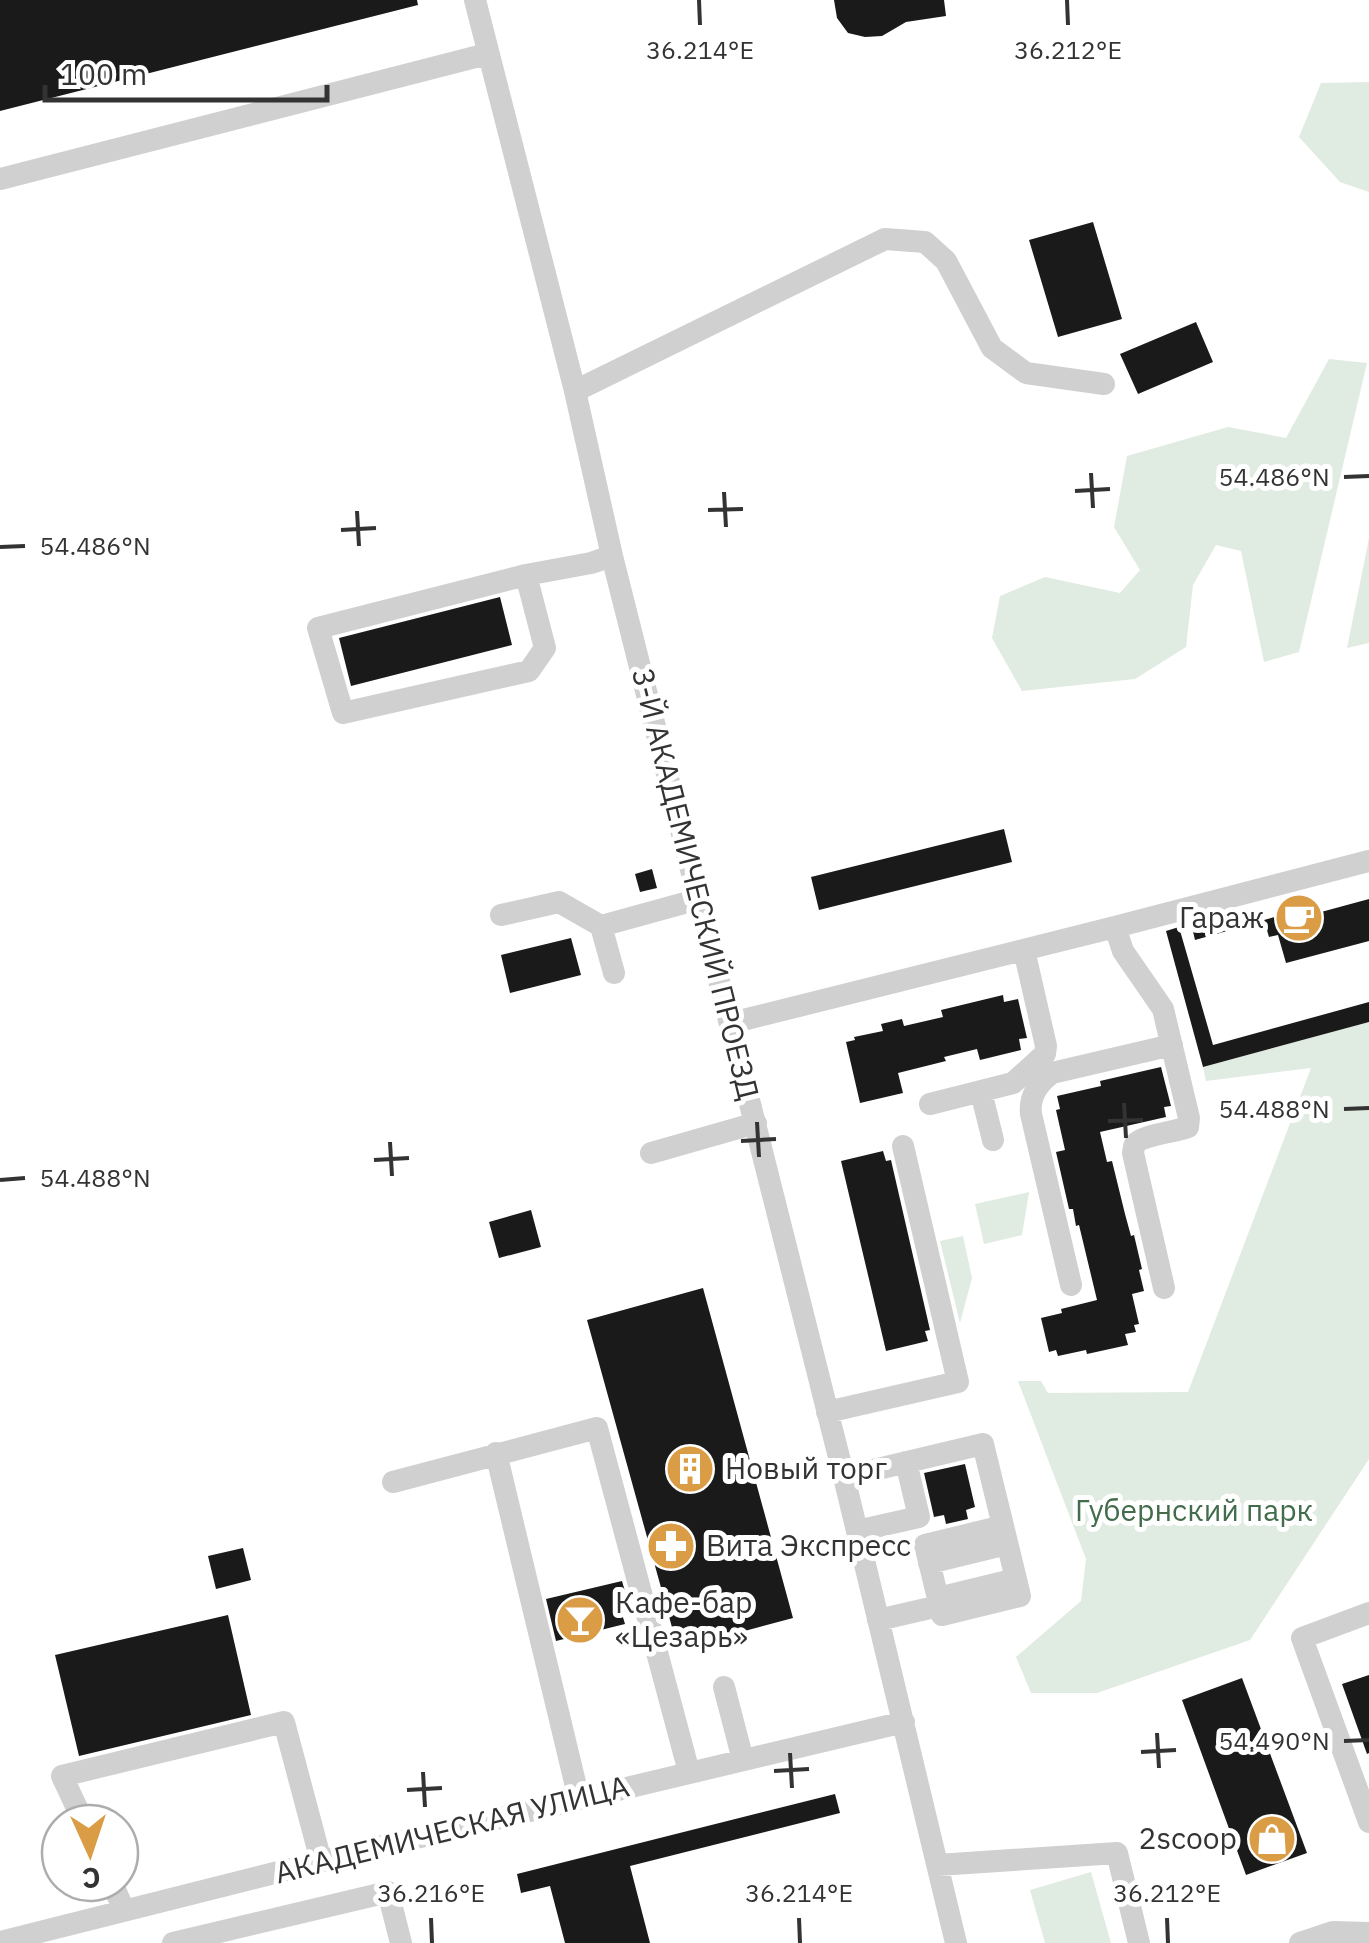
<svg xmlns="http://www.w3.org/2000/svg" width="1369" height="1943" font-family="'IBM Plex Sans',sans-serif">
<rect width="100%" height="100%" fill="#fff"/>
<path fill="#e0ebe1" d="M1369 82V192L1340 182 1299 137 1321 83Z
M1329 359 1367 363 1299 652 1264 662 1241 551 1216 545 1193 585 1186 647 1135 679 1022 691 992 638 1000 596 1045 577 1120 593 1140 570 1114 527 1127 456 1228 427 1286 438Z
M1369 538V643L1347 648Z
M1369 1022V1459L1250 1640 1097 1693H1031L1016 1657 1081 1601 1086 1559 1018 1381H1041L1048 1393 1188 1392 1311 1068 1206 1081 1203 1067Z
M1029 1192 1022 1235 984 1244 975 1204Z
M963 1236 972 1278 960 1323 940 1241Z
M1091 1872 1111 1943H1045L1030 1890Z"/>
<path fill="#1a1a1a" d="M0 0H417L418 5 0 111Z
M834 0H944L946 16 906 22 882 36 865 37 848 33 837 18Z
M1093 222 1122 319 1058 337 1029 240Z
M1196 322 1213 362 1138 394 1120 354Z
M500 597 512 645 351 686 339 638Z
M1004 829 1012 862 819 910 811 877Z
M652 869 657 888 640 892 635 874Z
M1369 899V941L1286 963 1278 935 1269 937 1264 920 1297 911 1299 918Z
M1248 908 1252 924 1195 940 1191 923Z
M1179 927 1213 1045 1369 1002V1022L1203 1067 1166 931Z
M571 938 581 975 510 993 501 955Z
M1003 995 1004 1002 1018 999 1027 1038 1019 1039 1021 1050 980 1060 977 1049 944 1057 946 1061 898 1073 903 1093 860 1103 846 1042 855 1040 854 1037 883 1031 881 1024 902 1019 904 1026 943 1017 941 1010Z
M1161 1067 1171 1106 1164 1107 1166 1117 1100 1132 1107 1162 1112 1161 1125 1214 1131 1236 1134 1235 1142 1269 1139 1270 1144 1291 1132 1294 1139 1324 1134 1325 1136 1332 1125 1334 1128 1345 1087 1354 1086 1350 1058 1356 1056 1350 1049 1352 1041 1318 1062 1313 1061 1309 1097 1300 1079 1225 1076 1226 1073 1209H1069L1056 1152 1065 1150 1056 1110 1060 1109 1057 1096 1101 1086 1100 1081Z
M883 1151 886 1161 891 1160 930 1330 925 1331 928 1341 886 1351 841 1161Z
M531 1210 541 1247 499 1258 489 1222Z
M703 1288 793 1618 678 1649 587 1320Z
M965 1464 975 1507 966 1510 968 1519 946 1524 944 1515 934 1517 924 1473Z
M243 1548 251 1580 216 1589 208 1556Z
M622 1581 631 1612 622 1614 625 1624 556 1641 546 1599Z
M228 1615 251 1715 79 1756 55 1655Z
M1369 1675V1753L1367 1754 1342 1684Z
M1242 1678 1307 1853 1246 1875 1182 1700Z
M835 1794 840 1813 630 1866 650 1943H565L550 1886 521 1893 517 1874Z"/>
<g fill="none" stroke-linecap="round" stroke-linejoin="round">
<path stroke="#d0d0d0" stroke-width="22" d="M475 0 575 391 612 556 844 1477 956 1943
M0 179 487 54
M575 391 885 239 925 242 946 261 992 348 1026 373 1104 384
M526 575 545 648 529 671 343 713 318 628 526 575 591 563 612 556
M501 915 559 902 601 926
M1115 927 1123 951 1163 1009 1189 1118 1188 1127C1176 1132 1142 1135 1135 1144 1133 1147 1134 1150 1133 1153L1164 1288
M614 973 601 926 699 899
M731 1023 1115 927 1369 861
M981 1092 993 1140
M930 1104 1013 1083 1045 1054 1046 1046 1024 950
M651 1153 756 1123
M1071 1285 1031 1114C1029 1097 1038 1083 1052 1073L1172 1045
M827 1412 958 1382 903 1146
M496 1453 579 1799
M844 1477 983 1444 1016 1579 1020 1596 942 1615 925 1545 1003 1526
M393 1482 597 1428 689 1772
M857 1531 919 1517 906 1462
M929 1563 1007 1544
M938 1598 1016 1579
M1369 1613 1302 1638 1369 1822
M878 1620 952 1603
M724 1687 743 1760
M84 1823 62 1776 284 1722 321 1861
M938 1865 1117 1853 1139 1943
M112 1883 124 1910
M0 1942 378 1847 904 1722
M173 1943 388 1892 401 1943
M1300 1943 1333 1932 1369 1933"/>
</g>
<path fill="none" stroke="#333" stroke-width="4" d="M699 0 700 25M1067 0 1068 25M1091 473 1093 508M1344 477 1369 476M1075 491 1110 489M724 492 726 527M708 510 743 509M357 511 359 546M341 530 376 528M0 547 25 546M1124 1103 1126 1138M1344 1109 1369 1108M1108 1121 1143 1120M757 1122 759 1157M741 1141 776 1139M390 1142 392 1176M374 1160 409 1158M0 1180 25 1178M1157 1733 1159 1768M1344 1741 1369 1740M1141 1752 1176 1750M790 1753 792 1788M774 1771 809 1769M423 1772 425 1807M407 1790 442 1788M431 1918 432 1943M799 1918 800 1943M1167 1918 1168 1943"/>
<defs>
<g id="cafe-disc" transform="scale(2.5)"><circle r="9.5" fill="#da9d45" stroke="#fff"/><path d="M-5.5-4.5H6V0H3Q3 3.5 0 3.5H-2.5Q-5.5 3.5-5.5 0ZM3-3.2v2h1.7v-2ZM-6 4.5H4V6H-6Z" fill="#fff"/></g>
<g id="building-disc" transform="scale(2.5)"><circle r="9.5" fill="#da9d45" stroke="#fff"/><path d="M-4-6H4V6H1V3H-1V6H-4ZM-2.5-4.3h1.7v1.8h-1.7ZM.8-4.3h1.7v1.8H.8ZM-2.5-1h1.7V.8h-1.7ZM.8-1h1.7V.8H.8Z" fill="#fff"/></g>
<g id="pharmacy-disc" transform="scale(2.5)"><circle r="9.5" fill="#da9d45" stroke="#fff"/><path d="M-2-6h4v4h4v4h-4v4h-4v-4h-4v-4h4Z" fill="#fff"/></g>
<g id="bar-disc" transform="scale(2.5)"><circle r="9.5" fill="#da9d45" stroke="#fff"/><path d="M-6-5H6L.8 .8V4.5H3.5V6h-7V4.5H-.8V.8Z" fill="#fff"/></g>
<g id="shop-disc" transform="scale(2.5)"><circle r="9.5" fill="#da9d45" stroke="#fff"/><path d="M-5-2.5h2.3a2.7 3.5 0 0 1 5.4 0H5L5.5 6h-11ZM-1.5-2.5h3a1.5 2.3 0 0 0-3 0Z" fill="#fff"/></g>
</defs>
<g fill-rule="evenodd">
<use href="#cafe-disc" x="1299" y="918"/>
<use href="#building-disc" x="690" y="1469"/>
<use href="#pharmacy-disc" x="671" y="1546"/>
<use href="#bar-disc" x="580" y="1620"/>
<use href="#shop-disc" x="1272" y="1839"/>
</g>
<g text-anchor="middle" stroke-width="10" stroke-linejoin="round" paint-order="stroke">
<g font-size="30" fill="#333" stroke="#fff">
<text transform="translate(695 884) rotate(76)" y="10">3-Й АКАДЕМИЧЕСКИЙ ПРОЕЗД</text>
<text transform="translate(452 1830) rotate(-14)" y="10">АКАДЕМИЧЕСКАЯ УЛИЦА</text>
</g>
<g font-size="30" fill="#333" stroke="#fff" text-anchor="start">
<text x="1264" y="928" text-anchor="end">Гараж</text>
<text x="725" y="1479">Новый торг</text>
<text x="706" y="1556">Вита Экспресс</text>
<text x="615" y="1613">Кафе-бар<tspan x="615" dy="34">«Цезарь»</tspan></text>
<text x="1237" y="1849" text-anchor="end">2scoop</text>
</g>
<g font-size="30" fill="#426c4b" stroke="#fff">
<text x="1194" y="1521">Губернский парк</text>
</g>
</g>
<g font-size="25" text-anchor="middle" fill="#333" stroke="#fff" stroke-width="10" stroke-linejoin="round" paint-order="stroke">
<text x="700" y="59">36.214°E</text>
<text x="1068" y="59">36.212°E</text>
<text x="1274" y="486">54.486°N</text>
<text x="95" y="555">54.486°N</text>
<text x="1274" y="1118">54.488°N</text>
<text x="95" y="1187">54.488°N</text>
<text x="1274" y="1750">54.490°N</text>
<text x="431" y="1902">36.216°E</text>
<text x="799" y="1902">36.214°E</text>
<text x="1167" y="1902">36.212°E</text>
</g>
<g transform="translate(90 1853) rotate(177)"><circle r="48" fill="#ffffff" stroke="#adadad" stroke-width="2.5"/>
<path d="M0-8L18 38L0 25L-18 38Z" fill="#da9d45"/>
<text y="-15" font-size="28" font-weight="bold" text-anchor="middle" fill="#333333">С</text>
</g>
<path d="M45 85v15h282v-15" fill="none" stroke="#333333" stroke-width="5"/>
<text x="60" y="85" font-size="30" fill="#333333" stroke="#ffffff" stroke-width="8" paint-order="stroke">100 m</text>
</svg>
